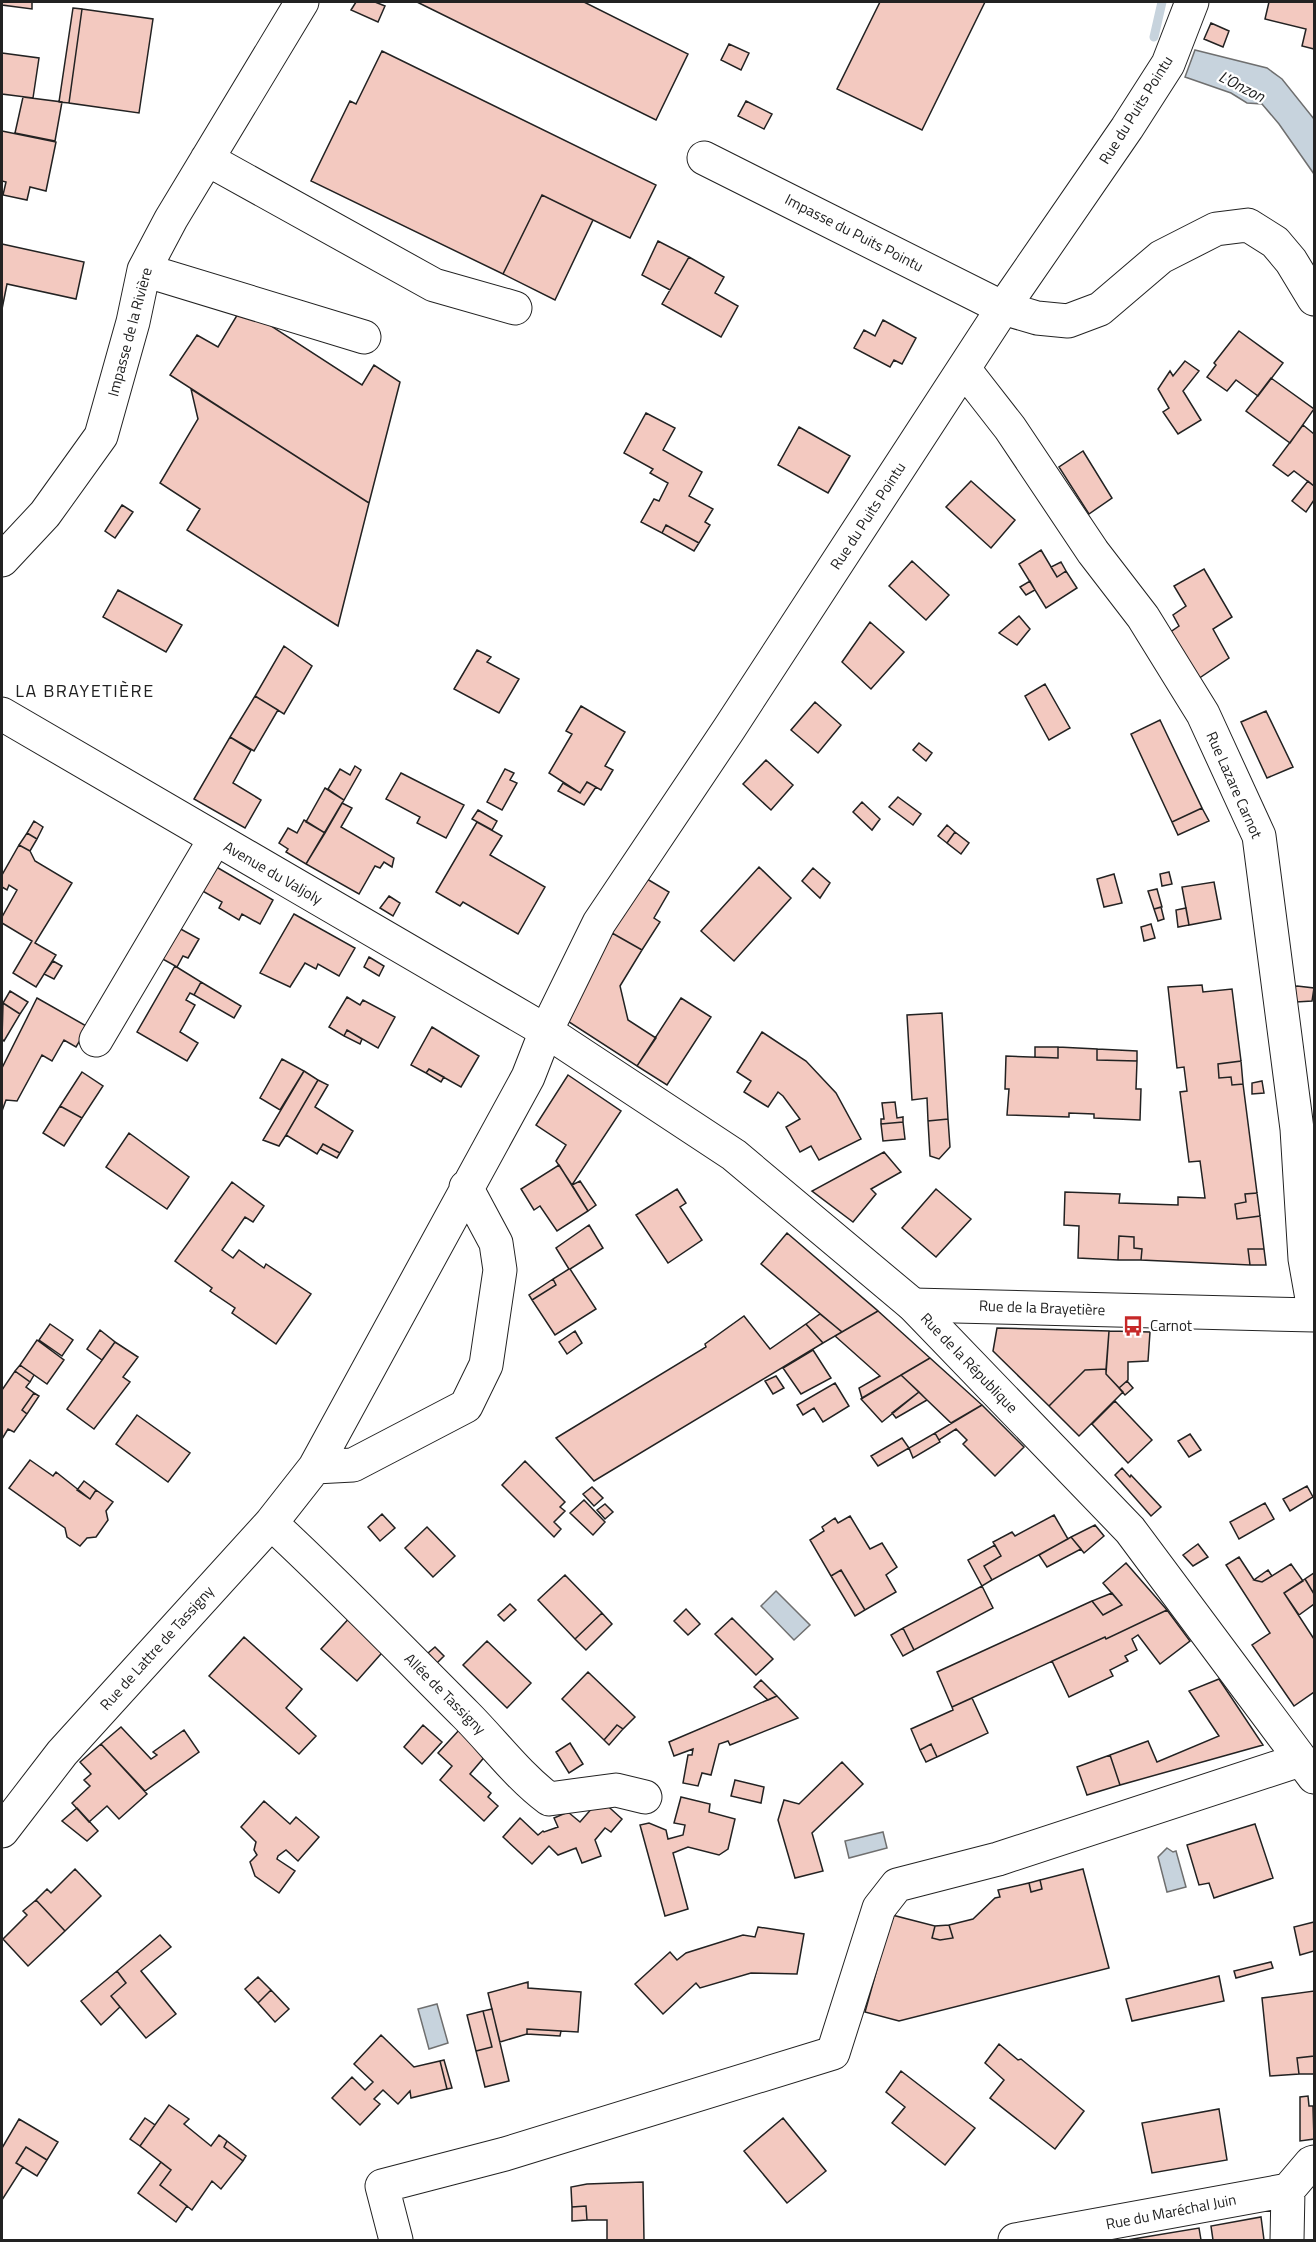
<svg xmlns="http://www.w3.org/2000/svg" width="1316" height="2242" font-family="'Titillium Web',sans-serif">
<rect width="100%" height="100%" fill="#fff"/>
<path fill="#c7d3dd" stroke="#6f6f6f" stroke-width="1.5" d="M1195 50 1267 68 1282 79 1314 119V174L1279 124 1262 104 1247 103 1231 93 1185 77Z
M776 1591 810 1625 794 1640 761 1606Z
M883 1832 887 1848 849 1858 845 1841Z
M1167 1848 1173 1852 1176 1851 1186 1887 1167 1892 1158 1857Z
M437 2004 448 2043 429 2049 418 2009Z"/>
<g fill="none" stroke-linecap="round" stroke-linejoin="round">
<path stroke="#c7d3dd" stroke-width="9" d="M1154 37 1162 2"/>
</g>
<path fill="#f3c9c0" stroke="#222" stroke-width="1.5" d="M2 2H32V9L2 5Z
M356 2H375L385 6 378 22 351 10Z
M417 2H584L688 54 656 120Z
M880 2H985L922 130 837 89Z
M1269 2H1314V49L1302 46 1306 29 1265 19Z
M73 8 82 9 69 103 59 102Z
M82 9 153 19 139 113 69 103Z
M1211 23 1229 31 1223 47 1204 39Z
M729 44 749 53 741 70 721 60Z
M382 51 656 185 630 238 542 195 503 274 311 181 350 101 356 104Z
M2 53 39 58 33 98 2 94Z
M23 97 62 102 55 141 15 133Z
M746 101 772 114 764 129 738 116Z
M2 131 56 142 46 191 30 187 27 200 3 195 6 182 2 181Z
M542 195 593 220 555 300 503 274Z
M658 241 689 257 670 290 642 275Z
M2 244 84 262 76 299 7 284 2 309Z
M689 257 724 277 715 293 738 306 721 337 662 304Z
M242 307 362 385 374 365 400 382 369 503 170 375 197 335 218 347Z
M883 320 916 338 902 364 894 360 890 367 854 348 864 330 875 336Z
M1239 331 1283 363 1258 396 1236 380 1227 391 1207 377 1216 365 1214 363Z
M1185 361 1199 371 1183 391 1201 420 1178 434 1163 412 1169 408 1158 389 1170 371 1173 376Z
M1271 378 1314 409 1290 443 1246 411Z
M191 389 369 503 338 626 187 530 200 509 160 483 198 419Z
M646 413 675 428 663 450 702 472 689 496 713 509 705 522 710 525 699 543 666 525 662 533 641 522 654 499 659 501 668 483 650 473 653 469 624 453Z
M1303 425 1314 434V486L1294 471 1288 476 1273 465Z
M799 427 850 456 828 493 778 465Z
M1083 451 1112 498 1089 514 1059 467Z
M971 481 1015 520 991 548 946 507Z
M1308 481 1314 486V500L1306 512 1292 501Z
M122 505 133 512 115 538 105 531Z
M666 525 699 543 694 551 662 533Z
M1041 550 1057 577 1066 571 1077 588 1046 608 1019 564Z
M912 561 949 595 926 620 889 586Z
M1061 562 1066 571 1057 577 1051 567Z
M1204 569 1232 617 1213 629 1229 658 1195 681 1166 635 1179 626 1173 615 1186 606 1174 586Z
M1030 581 1035 590 1026 595 1020 587Z
M118 590 182 625 166 652 103 617Z
M1019 616 1030 629 1017 645 999 633Z
M870 622 904 652 871 689 842 662Z
M284 646 312 666 284 714 255 696Z
M477 650 491 657 487 662 519 679 499 713 454 689Z
M1045 684 1070 728 1049 740 1025 696Z
M255 696 278 710 254 751 230 737Z
M815 702 841 725 818 753 791 730Z
M581 706 625 732 605 766 613 770 601 790 587 782 580 793 549 773 572 734 566 731Z
M1266 711 1293 767 1267 778 1241 722Z
M1160 720 1202 808 1172 822 1131 734Z
M230 737 251 750 233 783 261 800 245 828 194 799Z
M919 743 932 753 926 761 913 750Z
M766 760 793 785 771 810 743 784Z
M355 766 361 770 344 800 328 789 340 769 350 775Z
M505 769 514 773 510 780 517 783 502 810 487 802Z
M401 773 464 805 446 838 417 823 420 817 386 799Z
M587 782 596 787 584 805 558 791 563 783 580 793Z
M325 788 344 800 325 833 306 822Z
M898 797 921 814 913 825 889 807Z
M862 802 880 819 872 830 853 812Z
M342 803 352 808 341 827 394 858 392 867 384 862 380 868 375 866 359 894 306 864Z
M1202 808 1209 821 1178 835 1172 822Z
M478 810 497 821 492 830 472 819Z
M304 820 325 833 306 864 286 852 288 849 279 843 288 828 297 833Z
M34 821 43 827 37 839 27 833Z
M477 822 502 836 490 855 545 887 518 934 463 902 460 906 436 892Z
M947 825 955 832 947 843 938 836Z
M955 832 969 843 961 854 947 843Z
M27 833 37 839 30 851 19 845Z
M19 845 30 851 35 861 72 883 35 943 56 955 36 987 13 973 32 941 2 923V917L17 890 9 885 7 890 2 887V875Z
M213 865 273 900 260 924 242 914 239 920 219 908 222 902 199 889Z
M759 867 791 898 734 961 701 931Z
M813 868 830 883 820 898 802 881Z
M1169 872 1172 884 1162 886 1160 874Z
M1114 874 1122 903 1104 907 1097 879Z
M642 876 669 892 654 918 660 922 642 950 612 933Z
M1214 882 1221 919 1189 925 1182 887Z
M1157 889 1162 907 1154 909 1148 891Z
M389 896 400 903 393 916 380 908Z
M1161 907 1164 919 1158 921 1154 909Z
M1186 908 1189 925 1178 927 1176 910Z
M294 914 355 948 339 976 318 964 316 969 305 963 290 987 260 973Z
M1151 924 1155 938 1144 941 1141 927Z
M177 927 199 939 188 958 183 956 177 967 159 957Z
M612 933 642 950 620 986 628 1020 656 1038 637 1066 566 1020Z
M369 957 384 966 379 976 364 967Z
M53 961 62 966 54 979 44 974Z
M175 966 201 982 194 995 190 993 186 1000 195 1005 180 1032 198 1043 187 1061 137 1032Z
M201 982 241 1006 234 1018 194 995Z
M1202 985 1203 992 1232 989 1241 1061 1218 1064 1219 1078 1231 1077 1232 1085 1243 1084 1257 1193 1245 1194 1246 1202 1235 1204 1237 1219 1260 1216 1264 1249H1248L1250 1265 1141 1260 1142 1249 1134 1248V1237L1119 1236 1118 1260 1078 1258 1079 1226 1064 1225 1065 1192 1120 1194 1119 1203 1178 1205V1197L1205 1198 1200 1161 1189 1162 1180 1092 1187 1091 1184 1067 1177 1068 1168 987Z
M1297 986 1314 988 1312 1001 1296 1002 1294 987Z
M10 991 28 1002 20 1014 3 1003Z
M347 997 360 1005 363 1000 395 1017 378 1048 347 1030 344 1036 329 1027Z
M37 998 88 1027 76 1047 64 1040 52 1061 42 1055 17 1101 6 1100 2 1111V1068Z
M681 998 711 1017 667 1085 637 1066Z
M3 1003 20 1014 4 1041 2 1039Z
M942 1013 948 1119 928 1121 927 1098 912 1100 907 1015Z
M432 1027 479 1056 461 1087 429 1069 426 1073 411 1065Z
M347 1030 362 1039 360 1044 344 1036Z
M762 1032 806 1061 836 1093 861 1139 819 1160 811 1146 800 1152 786 1127 800 1119 783 1096 778 1092 768 1107 744 1092 751 1081 737 1072Z
M1035 1047H1058V1058L1035 1057Z
M1058 1047 1097 1049V1060L1137 1061 1136 1089H1141L1140 1120 1094 1118V1114L1069 1113V1117L1007 1115 1009 1089H1005L1006 1056 1058 1058Z
M1097 1049 1137 1051V1061L1097 1060Z
M282 1059 304 1071 280 1110 260 1098Z
M1241 1061 1243 1084 1232 1085 1231 1077 1219 1078 1218 1064Z
M429 1069 444 1077 441 1082 426 1073Z
M304 1071 318 1080 286 1135 279 1146 263 1140Z
M82 1072 103 1086 82 1118 60 1106Z
M568 1075 621 1111 572 1185 556 1161 566 1145 536 1125Z
M318 1080 328 1085 315 1107 353 1131 340 1153 323 1144 317 1154 286 1135Z
M1262 1081 1264 1093 1252 1094V1083Z
M895 1102 897 1118 903 1117V1122L881 1124V1119H884L882 1103Z
M60 1106 82 1118 64 1146 43 1133Z
M948 1119 950 1147 939 1159 930 1156 928 1121Z
M903 1122 905 1139 883 1141 881 1124Z
M129 1133 189 1177 167 1209 106 1167Z
M323 1144 340 1153 337 1158 320 1149Z
M884 1152 901 1172 871 1189 876 1194 853 1222 812 1191Z
M559 1165 588 1211 557 1231 540 1206 534 1210 521 1189Z
M580 1181 596 1205 588 1211 572 1185Z
M232 1182 264 1206 253 1222 245 1217 222 1250 233 1258 239 1250 264 1268 266 1264 311 1294 276 1344 232 1313 235 1308 210 1291 212 1288 175 1261Z
M677 1189 686 1203 680 1207 702 1240 668 1263 636 1215Z
M936 1189 971 1219 936 1257 902 1228Z
M1257 1193 1260 1216 1237 1219 1235 1204 1246 1202 1245 1194Z
M589 1225 603 1248 570 1269 596 1309 555 1335 532 1300 556 1285 553 1279 569 1269 556 1248Z
M787 1233 878 1311 842 1332 761 1264Z
M1119 1236 1134 1237V1248L1142 1249 1141 1260H1118Z
M1248 1249H1264L1266 1265H1250Z
M553 1279 556 1285 532 1300 529 1295Z
M878 1311 930 1358 862 1398 859 1388 880 1376 835 1336Z
M820 1314 842 1332 823 1343 806 1324Z
M744 1316 770 1349 806 1324 823 1343 594 1481 556 1438 706 1347 705 1344Z
M50 1324 73 1340 62 1356 39 1340Z
M997 1328 1109 1331 1106 1369 1085 1370 1049 1406 993 1351Z
M100 1330 115 1342 102 1360 87 1349Z
M575 1331 582 1343 567 1354 559 1342Z
M1109 1331 1150 1332 1148 1361 1128 1362V1380L1119 1388 1106 1374Z
M37 1340 64 1360 47 1384 20 1365Z
M115 1342 138 1357 123 1377 130 1382 94 1429 67 1409Z
M813 1350 831 1378 801 1394 783 1368Z
M930 1358 982 1405 951 1423 901 1375Z
M20 1365 34 1375 30 1382 15 1371Z
M1106 1369V1374L1123 1392 1079 1436 1049 1406 1085 1370Z
M15 1371 30 1382 26 1387 34 1393 22 1410 27 1414 14 1432 8 1429 2 1439V1390Z
M901 1375 919 1392 882 1422 861 1399Z
M776 1376 784 1388 773 1394 765 1381Z
M1127 1381 1133 1388 1125 1395 1119 1388Z
M835 1383 849 1406 823 1422 814 1408 803 1415 797 1405Z
M919 1392 927 1400 896 1418 892 1413Z
M34 1393 39 1396 27 1414 22 1410Z
M1115 1401 1152 1440 1128 1463 1092 1424Z
M982 1405 1024 1447 995 1476 963 1444 967 1440 956 1429 939 1440 935 1433Z
M137 1415 190 1453 168 1482 116 1444Z
M935 1433 940 1442 913 1458 909 1448Z
M1190 1434 1201 1450 1189 1457 1178 1441Z
M902 1438 909 1448 878 1466 871 1456Z
M30 1460 53 1476 56 1472 90 1499 96 1490 113 1502 106 1511 108 1520 96 1537 87 1538 80 1546 67 1537 65 1528 9 1488Z
M525 1461 565 1502 560 1507 565 1511 554 1522 561 1529 554 1537 502 1485Z
M1122 1468 1130 1477 1131 1475 1161 1507 1151 1516 1115 1475Z
M84 1481 96 1490 90 1499 77 1490Z
M1307 1486 1313 1497 1290 1511 1283 1499Z
M592 1487 603 1498 594 1506 583 1494Z
M584 1500 605 1522 593 1535 570 1513Z
M1265 1503 1274 1519 1239 1539 1230 1522Z
M605 1504 613 1512 605 1519 597 1510Z
M382 1514 395 1528 380 1541 368 1527Z
M1054 1515 1068 1539 992 1580 984 1566 1001 1556 993 1542 1012 1532 1015 1536Z
M850 1516 870 1549 882 1543 897 1567 886 1575 896 1592 865 1610 841 1570 831 1576 810 1540 824 1531 822 1527 835 1518 838 1523Z
M1095 1525 1104 1536 1084 1553 1071 1537Z
M427 1527 455 1556 433 1577 405 1548Z
M1071 1537 1081 1549 1047 1567 1039 1555Z
M1198 1544 1208 1557 1193 1566 1183 1555Z
M995 1545 1001 1556 984 1566 992 1580 982 1586 968 1560Z
M1239 1557 1254 1580 1262 1582 1291 1564 1303 1581 1284 1593 1314 1639V1692L1294 1706 1252 1645 1270 1633 1226 1565Z
M1126 1563 1167 1610 1106 1639 1105 1637 952 1707 937 1672 1092 1601 1103 1615 1122 1605 1103 1583Z
M841 1570 865 1610 855 1616 831 1576Z
M1268 1570 1272 1576 1262 1582 1254 1580Z
M1314 1573V1594L1305 1579Z
M565 1575 602 1613 575 1639 538 1600Z
M1305 1579 1314 1594V1604L1299 1615 1284 1593Z
M982 1586 993 1608 914 1650 903 1628Z
M1112 1593 1122 1605 1103 1615 1092 1601Z
M510 1604 516 1610 504 1621 498 1615Z
M686 1609 700 1624 688 1635 674 1621Z
M1167 1610 1190 1641 1160 1664 1138 1635 1132 1639 1137 1650 1125 1656 1128 1661 1110 1670 1113 1676 1069 1697 1052 1661 1105 1637 1106 1639Z
M602 1613 612 1624 586 1650 575 1639Z
M353 1614 388 1646 357 1681 321 1649Z
M732 1618 773 1659 756 1675 715 1634Z
M903 1628 914 1650 903 1656 891 1635Z
M244 1637 302 1689 286 1708 316 1736 299 1754 209 1676Z
M487 1641 531 1683 507 1708 463 1665Z
M435 1647 444 1656 437 1663 428 1653Z
M588 1672 635 1717 623 1729 617 1725 604 1740 562 1699Z
M1219 1679 1263 1745 1120 1785 1110 1755 1148 1741 1157 1762 1219 1736 1189 1691Z
M761 1680 777 1696 768 1700 754 1687Z
M777 1696 798 1718 730 1745 728 1741 719 1744 711 1775 702 1773 698 1786 683 1783 688 1755H692L693 1749 674 1756 669 1742Z
M972 1698 988 1733 937 1757 931 1744 920 1750 911 1729 953 1710 952 1707Z
M423 1725 442 1742 422 1764 404 1747Z
M617 1725 623 1729 609 1745 604 1740Z
M121 1727 151 1759 157 1755 153 1752 184 1730 199 1752 145 1791 101 1744Z
M460 1729 487 1754 470 1774 491 1793 488 1797 498 1806 484 1821 440 1780 452 1766 438 1753Z
M570 1743 583 1764 569 1773 556 1752Z
M101 1744 147 1794 119 1819 107 1806 89 1822 72 1803 90 1786 84 1780 91 1774 80 1762Z
M931 1744 937 1757 926 1762 920 1750Z
M1110 1755 1120 1785 1087 1795 1077 1767Z
M842 1762 863 1784 812 1833 823 1871 795 1878 778 1820 784 1800 799 1804Z
M735 1780 764 1787 761 1803 731 1796Z
M681 1797 710 1804 709 1812 735 1819 728 1849 719 1855 688 1847 673 1853 688 1909 665 1916 640 1825 649 1823 666 1830 668 1839 683 1835 685 1825 674 1823Z
M600 1799 622 1819 611 1832 605 1828 595 1840 601 1856 582 1863 576 1848 558 1855 549 1846 532 1864 503 1837 520 1818 538 1835 543 1831 544 1832 558 1827 554 1818 568 1812 580 1822Z
M264 1801 290 1824 296 1817 319 1837 298 1861 286 1850 278 1856 277 1859 295 1871 279 1893 255 1876 250 1862 257 1855 254 1850 256 1842 241 1827Z
M77 1808 98 1831 87 1841 62 1821Z
M1255 1824 1273 1878 1214 1898 1209 1883 1199 1885 1187 1845Z
M75 1869 101 1896 65 1931 36 1900 47 1889 51 1893Z
M1083 1869 1109 1968 899 2021 865 2012 892 1915 935 1926 932 1938 940 1940 953 1938 949 1925 973 1919 995 1898 1000 1897 998 1890 1029 1883 1031 1892 1042 1889 1040 1880Z
M1040 1880 1042 1889 1031 1892 1029 1883Z
M36 1900 65 1931 28 1966 3 1939 27 1915 23 1911Z
M1314 1922V1951L1300 1955 1294 1927Z
M949 1925 953 1938 940 1940 932 1938 935 1926Z
M758 1927 804 1934 797 1974 751 1973 700 1988 696 1983 663 2014 635 1984 670 1952 677 1960 686 1953 743 1935 755 1937Z
M160 1935 171 1947 141 1971 176 2014 146 2038 111 1996 126 1983 117 1971Z
M1271 1962 1273 1968 1236 1978 1234 1971Z
M117 1971 126 1983 111 1996 120 2007 101 2025 81 2001Z
M1219 1976 1224 2001 1132 2021 1126 1999Z
M258 1977 271 1990 258 2003 245 1989Z
M528 1982V1988L581 1992 578 2032 527 2029V2034L500 2042 488 1993Z
M271 1990 289 2009 275 2022 258 2003Z
M1314 1991V2056L1297 2058 1299 2074 1270 2076 1262 1998Z
M492 2009 509 2081 485 2087 476 2051 492 2047 483 2011Z
M483 2011 492 2047 476 2051 467 2015Z
M527 2029 561 2031 560 2036 527 2034Z
M381 2035 414 2067 440 2061 447 2089 411 2098 410 2091 398 2104 383 2090 374 2099 380 2104 360 2125 332 2098 352 2077 365 2090 373 2082 354 2064Z
M999 2044 1018 2060 1021 2059 1084 2111 1055 2149 990 2098 1004 2080 985 2063Z
M1314 2056V2074H1299L1297 2058Z
M444 2060 452 2088 447 2089 440 2061Z
M901 2071 975 2128 945 2165 892 2123 905 2107 886 2092Z
M1308 2096 1309 2106H1313L1314 2139 1300 2141V2097Z
M169 2105 189 2119 184 2124 211 2146 219 2135 227 2141 224 2147 243 2161 221 2189 212 2181 192 2210 160 2185 171 2170 140 2146Z
M1219 2109 1227 2160 1152 2173 1142 2123Z
M145 2118 155 2125 140 2146 130 2139Z
M783 2118 826 2171 787 2203 744 2151Z
M19 2119 58 2142 47 2160 26 2147 16 2163 23 2167 2 2200V2148Z
M227 2141 246 2156 243 2161 224 2147Z
M26 2147 47 2160 37 2176 16 2163Z
M161 2162 171 2170 160 2185 187 2206 176 2222 138 2193Z
M643 2182 644 2240H607V2220H587L586 2206 572 2207 571 2187 587 2184Z
M586 2206 587 2220 572 2221V2207Z
M1261 2217 1264 2240H1213L1211 2226Z
M1199 2228 1201 2240H1127Z"/>
<g fill="none" stroke-linecap="round" stroke-linejoin="round">
<g stroke="#222" stroke-width="35">
<path id="minor" d="M704 158 1003 308 1037 318 1068 321 1100 309 1161 257 1216 229 1248 225 1275 242 1291 261 1314 299
M207 159 434 285 515 308
M144 270 364 337
M964 369 1010 428 1093 552 1143 617 1203 714 1259 836 1297 1129 1305 1259 1314 1310
M2 560 45 514 101 436 133 322 144 270 171 219 302 2
M96 1040 215 839
M913 1305 1314 1315
M315 1467 353 1465 466 1406 486 1365 500 1270 496 1243 466 1187
M271 1523C338 1585 401 1650 466 1715 493 1742 518 1776 549 1799L616 1790 645 1797
M2 1831 62 1753 271 1523 315 1467 528 1077 546 1031 599 923 729 729 1003 308 1127 128 1168 64 1192 2
M396 2240 382 2186 505 2154 833 2053 879 1908 897 1885 998 1859 1300 1760
M1015 2240 1288 2190 1311 2163 1314 2162
M1287 2240 1288 2190"/>
</g>
<g stroke="#222" stroke-width="35">
<path id="major" d="M2 714 546 1031 734 1155 913 1305 1130 1530 1314 1777"/>
</g>
<use href="#minor" stroke="#fff" stroke-width="33"/>
<use href="#major" stroke="#fff" stroke-width="33"/>
</g>
<defs>
<g id="bus-bare" transform="scale(1.62)"><path d="M-5-6H5V4H4V6H2V4H-2V6H-4V4H-5ZM-3.5-4V0h7V-4ZM-3.5 1.2v1.5H-2V1.2ZM2 1.2v1.5H3.5V1.2Z" fill="#c62828" stroke="#fff" stroke-width="2.5" paint-order="stroke"/></g>
</defs>
<g fill-rule="evenodd">
<use href="#bus-bare" x="1133" y="1326"/>
</g>
<g text-anchor="middle" stroke-width="4.5" stroke-linejoin="round" paint-order="stroke">
<g font-size="15" fill="#222" stroke="#fff">
<text transform="translate(1136 110) rotate(-58)" y="5">Rue du Puits Pointu</text>
<text transform="translate(854 233) rotate(27)" y="5">Impasse du Puits Pointu</text>
<text transform="translate(130 332) rotate(-75)" y="5">Impasse de la Rivière</text>
<text transform="translate(868 516) rotate(-57)" y="5">Rue du Puits Pointu</text>
<text transform="translate(1234 785) rotate(66)" y="5">Rue Lazare Carnot</text>
<text transform="translate(273 873) rotate(30)" y="5">Avenue du Valjoly</text>
<text transform="translate(1042 1308) rotate(2)" y="5">Rue de la Brayetière</text>
<text transform="translate(969 1363) rotate(46)" y="5">Rue de la République</text>
<text transform="translate(157 1648) rotate(-48)" y="5">Rue de Lattre de Tassigny</text>
<text transform="translate(445 1694) rotate(45)" y="5">Allée de Tassigny</text>
<text transform="translate(1171 2212) rotate(-11)" y="5">Rue du Maréchal Juin</text>
</g>
<g font-size="15" fill="#222" stroke="#fff" text-anchor="start">
<text x="1150" y="1331">Carnot</text>
</g>
<g font-size="16" font-style="italic" fill="#222" stroke="#fff">
<text transform="translate(1242 86) rotate(27)" y="6">L'Onzon</text>
</g>
<g font-size="18" letter-spacing="1.5" fill="#222" stroke="#fff">
<text x="85" y="697">LA BRAYETIÈRE</text>
</g>
</g>
<rect width="1316" height="2242" fill="none" stroke="#222222" stroke-width="6"/>
</svg>
